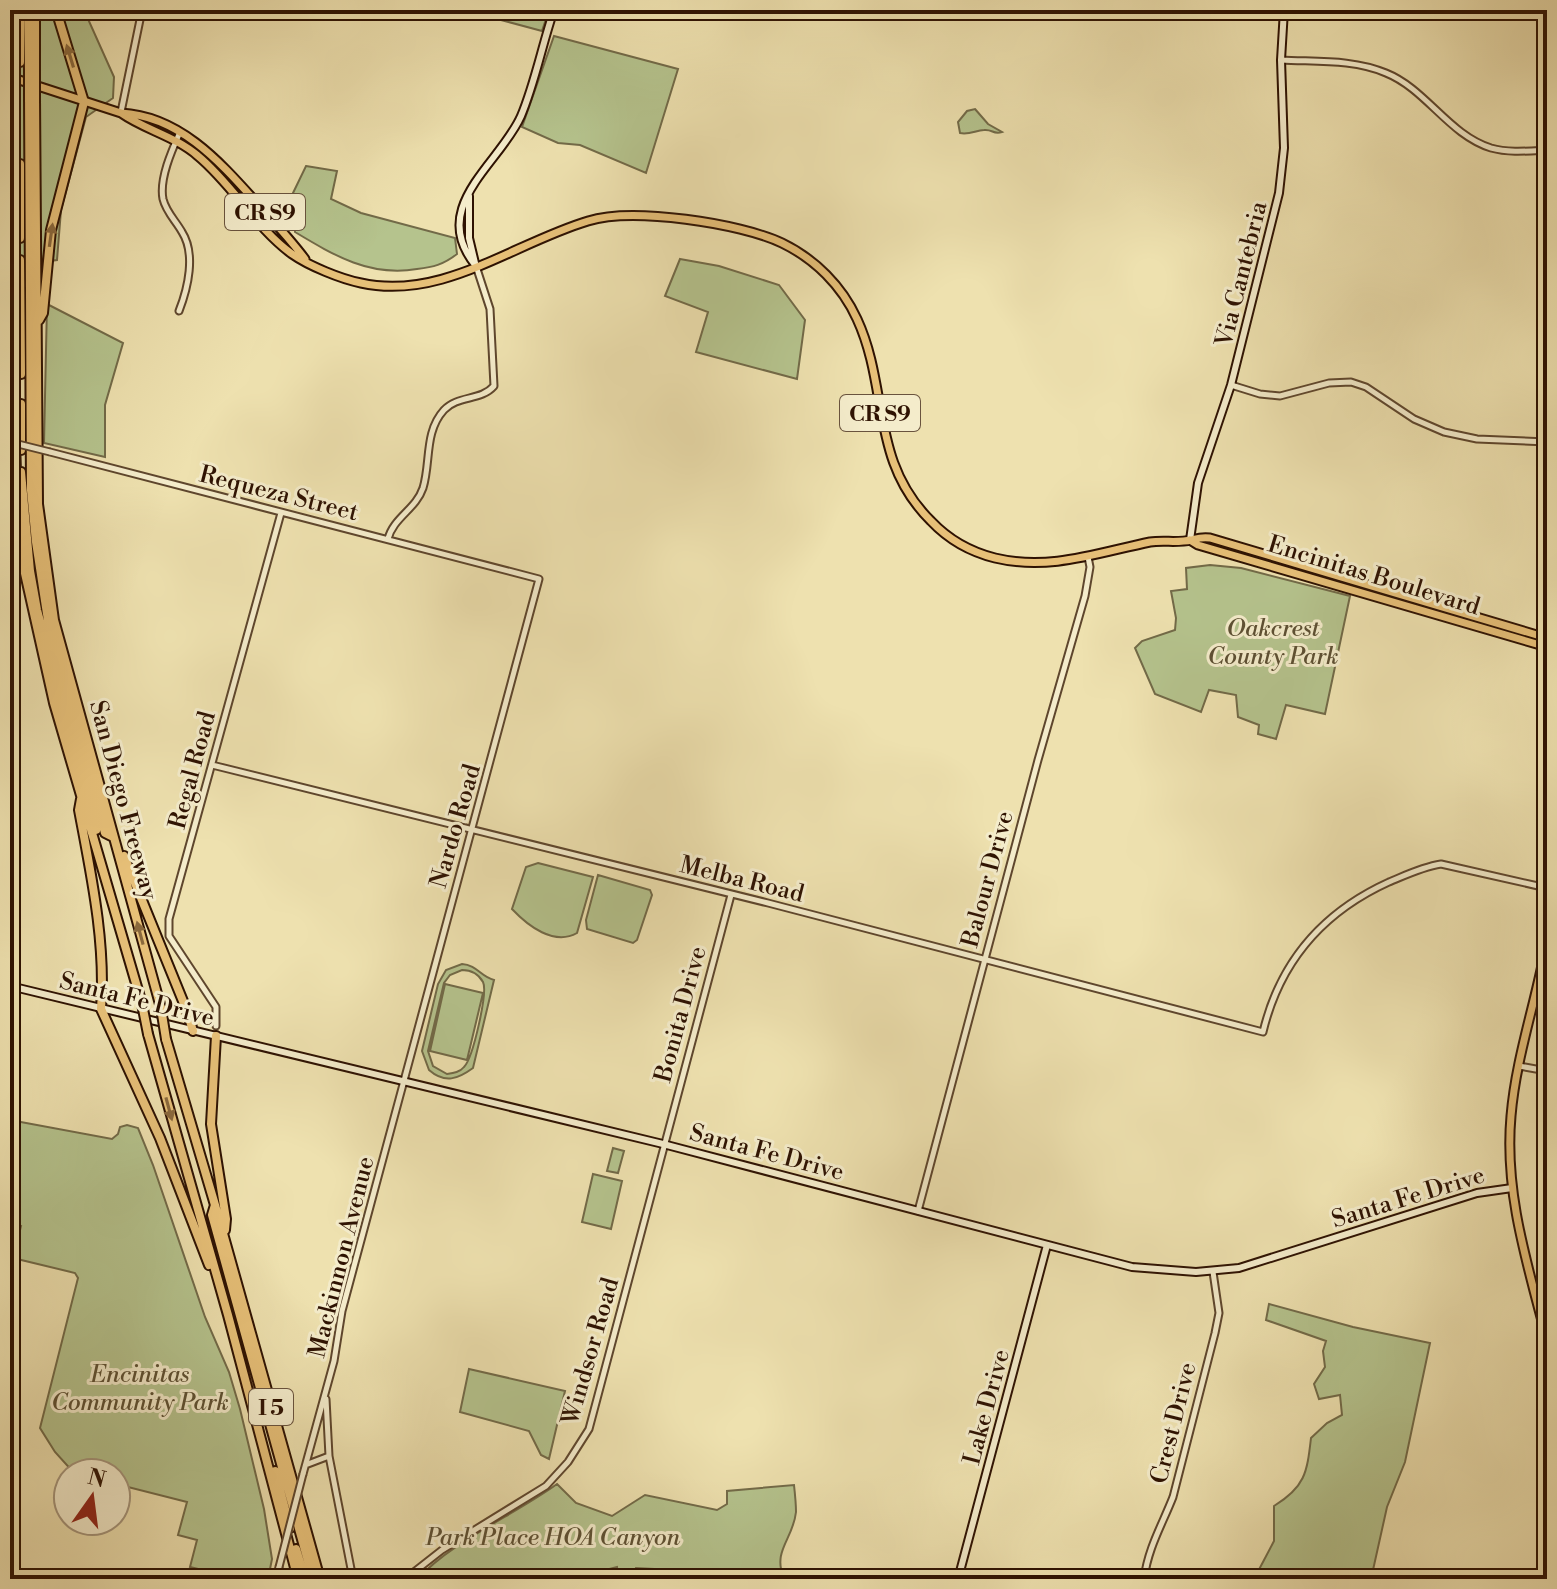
<svg xmlns="http://www.w3.org/2000/svg" width="1557" height="1589" font-family="'Libre Bodoni',serif">
<rect width="100%" height="100%" fill="#eee1af"/>
<filter id="stains"><feTurbulence type="fractalNoise" baseFrequency=".0025" numOctaves="4"/><feColorMatrix values="0 0 0 0 .2 0 0 0 0 .09 0 0 0 0 .02 0 0 0 .5 -.17"/></filter>
<radialGradient id="worn" r=".72"><stop offset=".6" stop-color="#630" stop-opacity="0"/><stop offset="1" stop-color="#630" stop-opacity=".3"/></radialGradient>
<path fill="#b5c38d" stroke="#726a48" stroke-width="2" fill-rule="evenodd" d="M10 10H84L114 77 113 98 86 117 61 210 57 260 10 266Z
M464 10H549L542 31Z
M554 36 678 69 646 173 580 145 558 143 522 127Z
M975 109 988 124 1002 132C993 135 993 129 984 130 976 130 970 135 960 133L958 122 967 111Z
M306 166 337 171 331 199 361 213 455 238 457 254C443 265 433 267 417 269 370 277 335 256 295 232L293 193Z
M680 259 719 266 779 285 805 320 797 379 696 352 708 312 665 296Z
M47 304 123 343 105 405V457L44 443Z
M1210 565 1241 568 1350 596 1325 714 1286 705 1276 739 1258 734 1259 725 1238 717 1236 695 1209 690 1201 712 1155 694 1135 648 1142 641 1175 630 1176 618 1171 591 1187 589 1186 568Z
M538 863 593 877 577 933C554 946 528 926 512 909L526 867Z
M598 875 650 890 652 895 637 940 633 943 587 929 586 920Z
M462 964C477 965 481 977 494 980L473 1068C458 1079 445 1084 429 1070L422 1051 438 984 446 970ZM462 970C471 970 478 973 483 982 488 992 473 1058 464 1067 460 1072 454 1073 447 1074L433 1066 428 1051 444 983 450 975Z
M445 984 483 993 467 1060 430 1051Z
M10 1120 112 1139 118 1134 120 1127 127 1125 138 1128 153 1165 205 1317 229 1372 240 1409 264 1509 272 1559 268 1579H239L190 1567 197 1540 178 1535 187 1502 116 1484V1473H74L55 1452 40 1428 78 1278 75 1273 17 1259 10 1283V1272L21 1226 10 1223Z
M613 1148 624 1151 618 1173 607 1171Z
M593 1174 622 1181 611 1229 582 1222Z
M1269 1304 1353 1327 1430 1343 1405 1462 1387 1507 1371 1579H1254L1274 1541V1506C1305 1487 1307 1473 1311 1438L1327 1423 1342 1415 1340 1395 1319 1399 1314 1384 1325 1367 1323 1351 1326 1341 1266 1320Z
M469 1369 565 1391 549 1459 541 1455 529 1431 460 1412Z
M557 1484 576 1503 612 1516 645 1495 717 1510 727 1504V1491L794 1485C795 1494 796 1503 796 1512 793 1540 772 1550 784 1579H728L674 1570 636 1568 634 1579H618L617 1567 590 1574 582 1579H528L504 1575 485 1576 481 1579H418C449 1543 516 1514 557 1484Z"/>
<g fill="none" stroke-linecap="round" stroke-linejoin="round">
<g stroke="#5e462d" stroke-width="9">
<path id="tertiary" d="M1281 60C1316 62 1353 59 1386 73 1426 89 1449 135 1491 148 1509 153 1528 151 1547 150
M121 112 142 10
M179 311C188 288 196 254 182 232 176 221 166 212 163 199 159 179 172 150 180 132
M1231 385 1260 394 1280 396 1329 383 1351 382 1366 387 1414 419 1444 432 1477 439 1547 442
M50 452 539 579 342 1311 334 1361 303 1474
M388 539C393 518 416 509 423 488 431 462 424 432 444 410 458 395 481 401 494 386L490 309 476 266
M212 765 768 903 1263 1032C1280 961 1323 912 1389 882 1406 875 1422 867 1441 864L1547 888
M216 1026V1007L169 936V919L281 513
M1519 1066 1547 1071
M918 1211 1038 760 1085 596 1090 567 1088 557
M326 1399 329 1456 353 1579
M308 1464 329 1456
M276 1579 279 1567
M405 1579 442 1550 546 1486 568 1462 589 1429 731 895
M1144 1579C1148 1548 1162 1525 1173 1497L1215 1333 1219 1313 1213 1272"/>
</g>
<g stroke="#2e1202" stroke-width="10">
<path id="secondary" d="M469 196V238L475 263
M476 266C427 207 500 164 521 116 535 83 542 45 554 10
M1190 540 1198 483 1231 385 1279 193 1284 148 1281 60 1284 10
M10 986 663 1144 1132 1267 1196 1272 1239 1268 1477 1193 1512 1188
M958 1579 1047 1245"/>
</g>
<g stroke="#2e1202" stroke-width="11">
<path id="primary" d="M10 77 121 113C180 116 220 162 257 203 273 221 290 239 305 259
M121 113C145 130 175 136 198 156 233 185 256 228 292 254 309 266 341 279 361 283 442 301 514 243 588 221 632 207 740 223 782 243 815 259 842 286 857 319 889 388 870 461 931 521 948 539 971 552 995 558 1049 571 1097 553 1150 542 1163 540 1178 543 1191 540 1199 538 1201 537 1210 538L1547 638
M1190 540 1198 545 1547 647
M1547 940C1537 999 1516 1056 1511 1116 1504 1193 1528 1266 1547 1340"/>
</g>
<g stroke="#2e1202" stroke-width="12">
<path id="motorway" d="M20 10V62
M28 10 29 70
M35 72V10
M29 96 31 490 36 542 49 627 105 833 113 837
M15 98V441L17 504 24 569 54 703 142 1004
M35 98 38 504 54 620 161 1008
M20 164V238
M20 260 21 374
M39 320 43 313 51 230 84 102 56 10
M21 404V450
M21 472 30 571 37 610 96 830
M81 799 79 810C91 874 106 943 101 1009L160 1138 209 1265
M124 856 187 1011 193 1031
M148 1034 228 1315 298 1579
M216 1036 211 1124 226 1219 225 1230
M166 1039 215 1205 320 1579
M215 1205 212 1215 313 1579
M275 1471 290 1528
M296 1549 305 1579"/>
</g>
<use href="#tertiary" stroke="#f4eccb" stroke-width="5"/>
<use href="#secondary" stroke="#f4eccb" stroke-width="6"/>
<use href="#primary" stroke="#e7c078" stroke-width="7"/>
<use href="#motorway" stroke="#e7c078" stroke-width="8"/>
<g stroke="#5e462d" stroke-width="9" stroke-linecap="butt">
<path id="tertiary-bridge" d="M10 442 50 452
M279 1567 303 1474"/>
</g>
<g stroke="#2e1202" stroke-width="12" stroke-linecap="butt">
<path id="motorway-bridge" d="M14 10 15 98
M35 72V98
M29 96V70
M142 1004 148 1034
M161 1008 166 1039"/>
</g>
<use href="#tertiary-bridge" stroke="#f4eccb" stroke-width="5"/>
<use href="#motorway-bridge" stroke="#e7c078" stroke-width="8"/>
</g>
<defs><path id="oneway-solid" d="M-6-.8H1V-3.2L6.5 0L1 3.2V.8H-6Z" transform="scale(2)"/></defs>
<g fill="#8a693d">
<use href="#oneway-solid" transform="translate(70 56) rotate(-107)"/>
<use href="#oneway-solid" transform="translate(51 235) rotate(-82)"/>
<use href="#oneway-solid" transform="translate(140 933) rotate(-105)"/>
<use href="#oneway-solid" transform="translate(169 1109) rotate(75)"/>
</g>
<g text-anchor="middle" stroke-width="6" stroke-linejoin="round" paint-order="stroke">
<g fill="#f4eccb" stroke="#69533e" stroke-width="2">
<rect x="225" y="194" width="80" height="36" rx="6"/>
<rect x="840" y="395" width="80" height="36" rx="6"/>
<rect x="249" y="1389" width="44" height="36" rx="6"/>
</g>
<g font-size="22" font-weight="bold" fill="#2e1202">
<text x="265" y="220">CR S9</text>
<text x="880" y="421">CR S9</text>
<text x="271" y="1415">I 5</text>
</g>
<g font-size="24" fill="#2e1202" stroke="#f4eccb">
<text transform="translate(1241 274) rotate(-76)" y="8">Via Cantebria</text>
<text transform="translate(279 493) rotate(14)" y="8">Requeza Street</text>
<text transform="translate(1374 575) rotate(17)" y="8">Encinitas Boulevard</text>
<text transform="translate(192 770) rotate(-75)" y="8">Regal Road</text>
<text transform="translate(124 800) rotate(75)" y="8">San Diego Freeway</text>
<text transform="translate(455 826) rotate(-74)" y="8">Nardo Road</text>
<text transform="translate(742 879) rotate(14)" y="8">Melba Road</text>
<text transform="translate(987 879) rotate(-75)" y="8">Balour Drive</text>
<text transform="translate(137 999) rotate(14)" y="8">Santa Fe Drive</text>
<text transform="translate(680 1014) rotate(-75)" y="8">Bonita Drive</text>
<text transform="translate(767 1152) rotate(15)" y="8">Santa Fe Drive</text>
<text transform="translate(1408 1197) rotate(-17)" y="8">Santa Fe Drive</text>
<text transform="translate(341 1257) rotate(-76)" y="8">Mackinnon Avenue</text>
<text transform="translate(590 1351) rotate(-74)" y="8">Windsor Road</text>
<text transform="translate(986 1407) rotate(-75)" y="8">Lake Drive</text>
<text transform="translate(1173 1423) rotate(-76)" y="8">Crest Drive</text>
</g>
<g font-size="24" font-style="italic" fill="#5d5033" stroke="#f4eccb">
<text x="1273" y="636">Oakcrest<tspan x="1273" dy="28">County Park</tspan></text>
<text x="140" y="1382">Encinitas<tspan x="140" dy="28">Community Park</tspan></text>
<text x="553" y="1545">Park Place HOA Canyon</text>
</g>
</g>
<rect width="1557" height="1589" fill="none" stroke="#eee1af" stroke-width="40"/>
<rect x="12" y="12" width="1533" height="1565" fill="none" stroke="#2e1202" stroke-width="4"/>
<rect x="20" y="20" width="1517" height="1549" fill="none" stroke="#2e1202" stroke-width="2"/>
<g transform="translate(92 1497) rotate(14)"><circle r="38" fill="#f4eccb" stroke="#a5957b" stroke-width="2"/>
<path d="M0-6L14 30L0 20L-14 30Z" fill="#8f2418"/>
<text y="-12" font-size="22" font-weight="bold" text-anchor="middle" fill="#2e1202">N</text>
</g>
<rect width="100%" height="100%" filter="url(#stains)"/>
<rect width="100%" height="100%" fill="url(#worn)"/>
</svg>
